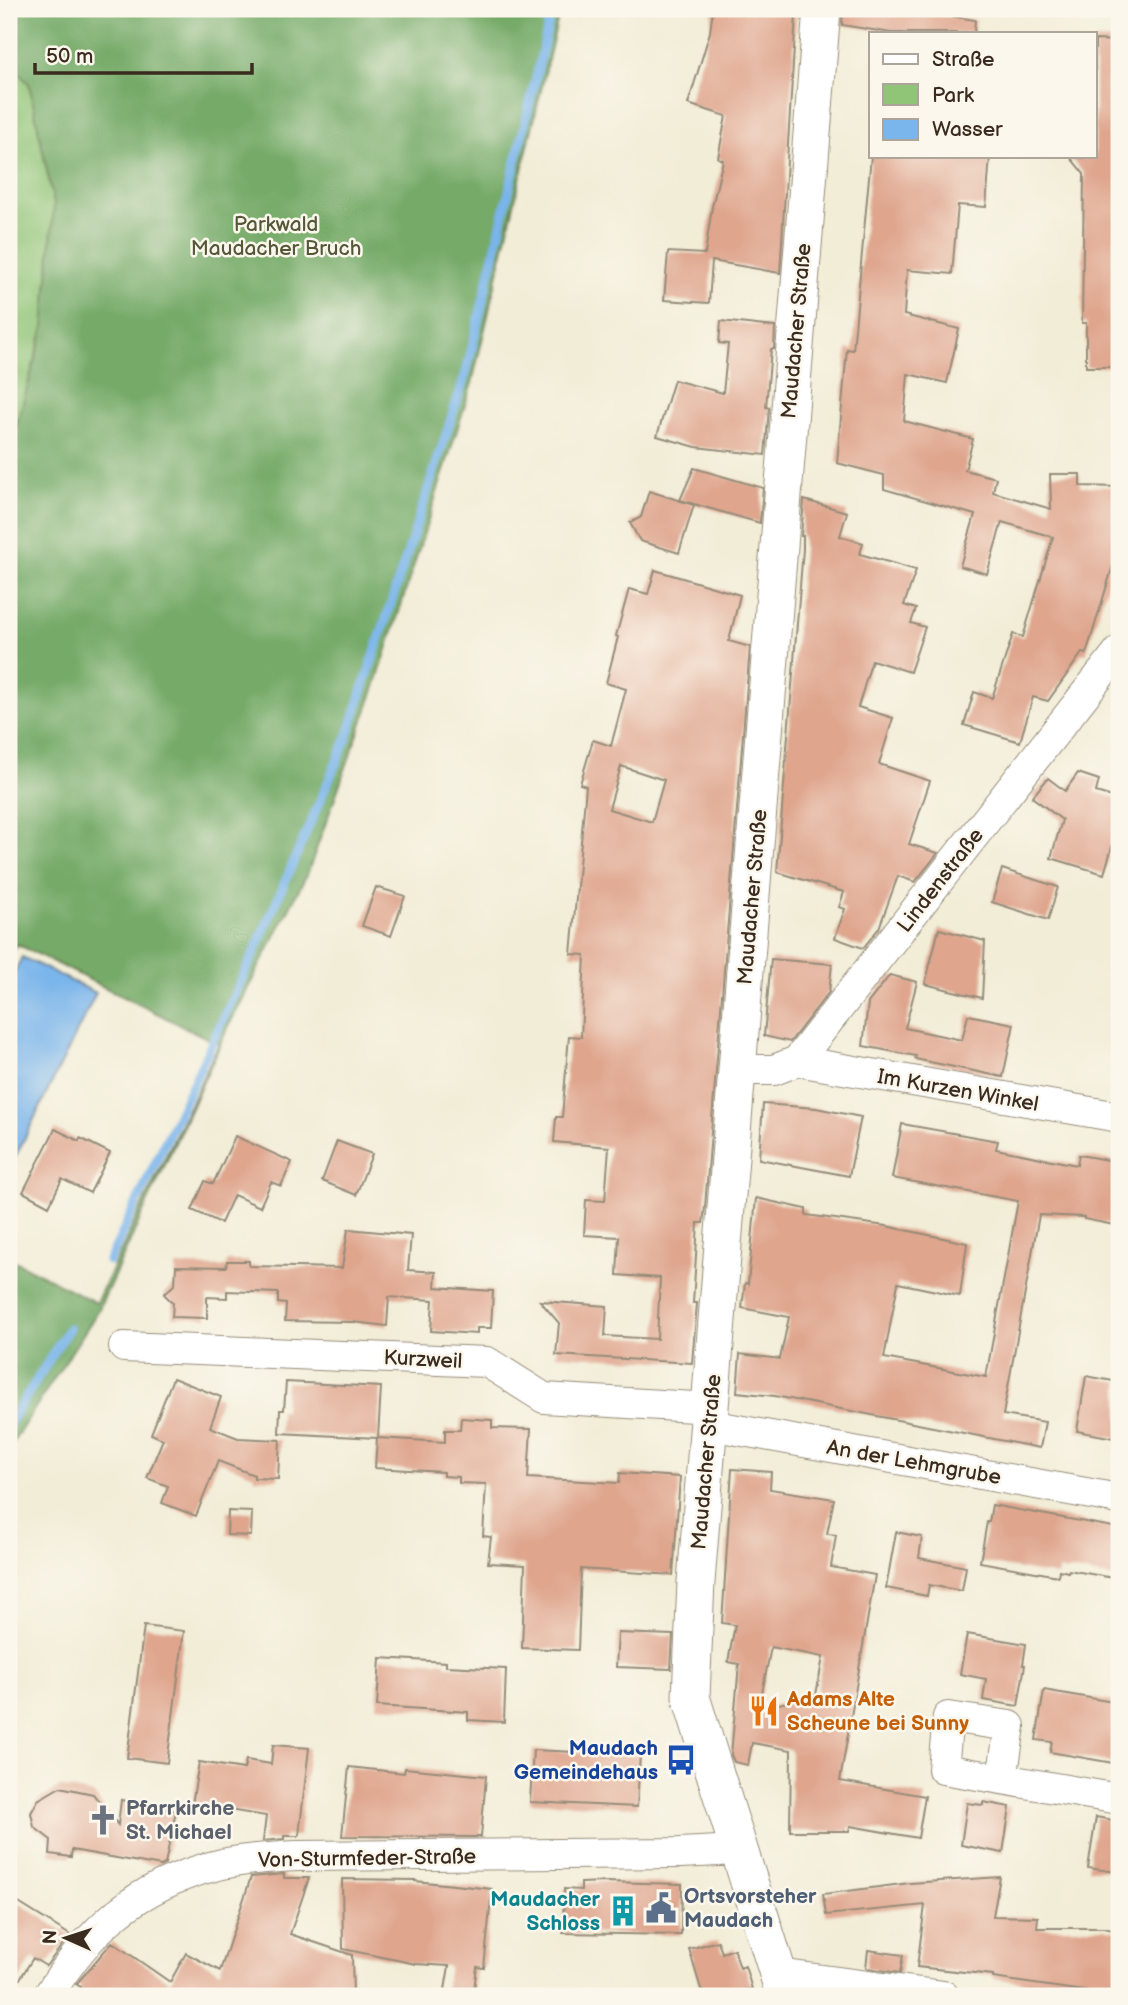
<svg xmlns="http://www.w3.org/2000/svg" width="1128" height="2005" font-family="'Balsamiq Sans',sans-serif">
<rect width="100%" height="100%" fill="#fbf7ec"/>
<filter id="ink" filterUnits="userSpaceOnUse"><feTurbulence type="fractalNoise" baseFrequency=".0143" numOctaves="2"/><feDisplacementMap in="SourceGraphic" scale="14" xChannelSelector="R" yChannelSelector="G"/><feConvolveMatrix kernelMatrix="1 2 1 2 8 2 1 2 1" color-interpolation-filters="sRGB"/></filter>
<filter id="wash" filterUnits="userSpaceOnUse"><feTurbulence type="fractalNoise" baseFrequency=".00686" numOctaves="4" result="noise"/><feDisplacementMap in="SourceGraphic" scale="28" xChannelSelector="R" yChannelSelector="G"/><feGaussianBlur stdDeviation="1.57" result="paint"/><feColorMatrix in="noise" values="0 0 0 0 0 0 0 0 0 0 0 0 0 0 0 0 0 1.4 0 .05"/><feComposite in="paint" operator="in"/></filter>
<g filter="url(#wash)">
<rect width="100%" height="100%" fill="#f2edd7"/>
<path fill="#90c577" stroke="#66784a" stroke-width="2" d="M9 62 29 83 54 204 44 327 9 453Z"/>
<path fill="#74aa68" stroke="#586a43" stroke-width="2" d="M9 9H560L472 383 375 687 308 872 227 1029 98 1311 9 1448V1258L96 1303 219 1044 17 944 9 960V453L44 327 54 204 29 84 9 62Z"/>
<path fill="#7ab5eb" stroke="#5a7084" stroke-width="2" d="M22 957 96 993 9 1170V983Z"/>
<g fill="none" stroke-linecap="round" stroke-linejoin="round">
<path stroke="#7ab5eb" stroke-width="9" d="M109 1261 255 951 347 738 466 373 552 9
M9 1424 69 1328"/>
</g>
<g id="blocks">
<path fill="#dfa58d" fill-rule="evenodd" d="M713 9H745V10L796 15 780 273 712 261 709 303 664 300 668 252 705 254 712 207 723 160 718 158 726 116 688 104 710 32Z
M843 9H905L975 20 974 33H891L842 25Z
M1095 40 1119 41V367H1086V323H1082L1084 174 1070 157 1085 158V156H1095Z
M871 156H990L986 207 958 205 952 274 907 270 904 315 959 329 947 383 908 374 904 421 973 439 965 470 996 478 993 492 1051 509 1050 474H1080V486L1119 487V546L1086 654 1082 653 1048 701 1033 697 1020 742 964 725 974 692 992 698 1013 634 1023 637 1053 537 1002 522 987 574 960 566 975 515 884 489V475L837 463 847 349 853 350Z
M721 321 775 327 774 349H771L766 407 769 408 765 455 696 447 657 436 674 380 723 393 728 344 719 343Z
M694 468 763 488 760 523 680 500Z
M649 491 694 505 679 553 640 541 630 523 641 517Z
M804 500 847 512 840 536 863 543 860 554 916 570 904 605 916 609 911 623 925 627 910 672 872 660 858 707 893 718 879 764 930 781 909 844 938 853 915 882 898 876 879 928 863 948 835 938 845 909 839 907 844 892 777 872 803 549V536H801Z
M655 570 740 595 729 641 750 647 705 1207 703 1223H698L693 1303H697L692 1363 556 1355 559 1323 540 1301 607 1306 605 1336 657 1339 660 1278 617 1275 619 1237 584 1235 586 1200 605 1201 609 1147 554 1142 556 1117H562L569 1036 581 1037 585 955 571 954 586 786 580 784 593 740 611 746 626 689 606 683 618 637 616 636 629 589 648 594ZM621 766 664 780 652 822 609 809Z
M1078 773 1099 780 1096 792 1119 799V823L1104 874 1051 858 1062 820 1032 797 1048 778 1065 791Z
M1002 869 1058 887 1048 920 992 902Z
M376 887 405 896 391 936 362 926Z
M939 929 985 941 982 998 925 984Z
M771 959 832 964 829 992 790 1042 764 1036Z
M890 975 917 982 905 1028 962 1040 968 1015 1014 1024 1003 1077 915 1059 916 1056 863 1046 868 1003Z
M763 1104 816 1108 861 1117 849 1176 759 1159Z
M902 1124 998 1141 996 1149 1077 1165 1079 1155 1119 1162V1226L1084 1219V1217L1039 1215 1003 1415 1045 1422 1040 1448 775 1396 737 1392 740 1354 780 1359 789 1317 742 1308 745 1283 748 1284 756 1198 806 1209V1215L886 1226 967 1243 960 1296 898 1283 884 1358 986 1377 1018 1201 892 1178Z
M55 1129 79 1141 80 1138 110 1153 90 1193 62 1179 49 1206 23 1192Z
M235 1136 292 1162 281 1186 271 1182 260 1207 234 1195 221 1223 192 1210 205 1181 213 1184Z
M337 1141 372 1154 356 1195 322 1181Z
M348 1229 411 1235 408 1270 436 1272 435 1287 493 1291 491 1328H477V1334L431 1331 433 1300 389 1297 387 1326 353 1322 285 1321 286 1304 278 1303V1293L227 1291V1298L207 1297V1318L172 1317 173 1303 164 1294 175 1284 176 1266 226 1267 227 1261H249V1266L342 1268Z
M1086 1376 1119 1382V1439L1077 1431Z
M173 1378 221 1397 210 1427 238 1438 280 1440 278 1479 254 1478V1475L218 1461 196 1516 162 1503 168 1486 147 1478 163 1439 151 1434Z
M286 1382 381 1387 378 1438 445 1442V1430H460L461 1418 492 1420V1428L531 1429 528 1478 619 1483 620 1473 680 1477 673 1575 581 1569 578 1650 522 1648 525 1565 488 1563 491 1537 483 1536 486 1484 459 1483V1477L443 1476V1472L375 1468 377 1438 279 1433 280 1410H284Z
M732 1469 771 1472 770 1489 834 1499 827 1534 836 1535 831 1567 875 1575 840 1781 925 1796 918 1838 850 1826 849 1831H790L791 1750 752 1743 748 1765 734 1762 731 1755 739 1664 728 1662 735 1625 722 1623ZM771 1647 823 1657 816 1695 759 1709Z
M992 1505 1119 1528V1579L1069 1570 1068 1572 1059 1570 1058 1576 980 1562 987 1522H989Z
M228 1511 252 1512 251 1536 227 1535Z
M896 1532 922 1537 919 1558 966 1567 962 1591 929 1585 927 1596 886 1588Z
M144 1626 184 1631 167 1763 127 1758Z
M618 1633 673 1635 671 1669 616 1667Z
M967 1634 1026 1644 1023 1665H1025L1018 1706 983 1700 986 1679 960 1674Z
M380 1658 446 1662V1666L506 1669 504 1722 468 1720V1712L377 1706Z
M1044 1690 1119 1703V1764L1050 1752 1052 1742 1036 1740Z
M273 1745 309 1748 299 1836H284V1839L263 1841 266 1816 192 1804 199 1762 244 1769 246 1760 271 1764Z
M533 1750 640 1755 637 1807 530 1802Z
M349 1767 404 1773 405 1768 486 1776 481 1837 342 1836Z
M60 1787 93 1794 118 1825 121 1800 176 1811 165 1864 161 1866 72 1850 71 1857 50 1854 51 1840 34 1827 31 1813 38 1800Z
M983 1802 1010 1807 1003 1853 961 1845 967 1803 983 1805Z
M1096 1817 1119 1821V1868H1117L1116 1872 1088 1868Z
M284 1874V1878H309L290 1934 352 1955 353 1996H75L81 1987 76 1984 78 1982 112 1942 170 1982 186 1953 220 1971 251 1877Z
M1000 1877 993 1916 1038 1917 1037 1928H1103L1119 1931V1996L993 1978V1975L917 1967 925 1905 826 1915 823 1894 910 1883Z
M342 1879 415 1880V1881L492 1889 484 1968 477 1967 473 1996H444L449 1966 416 1964 343 1949Z
M606 1882 682 1884 681 1935 563 1933 564 1889 581 1890V1883Z
M9 1897 70 1935 46 1966 33 1958 9 1996Z
M718 1941 722 1953 734 1949 740 1968 745 1966 752 1989 746 1990 748 1996H703L689 1949Z
M868 1950 903 1955 900 1973 866 1968Z"/>
</g>
</g>
<g filter="url(#ink)">
<use href="#blocks" fill-opacity="0" stroke="#968c7a" stroke-width="2"/>
<g fill="none" stroke-linecap="round" stroke-linejoin="round">
<g stroke="#968c7a" stroke-width="32">
<path id="minor" d="M797 1061 1119 1117
M738 1070H774L797 1061 1119 651
M124 1347 487 1362 544 1398 711 1408
M710 1425 1119 1499
M1002 1779 1010 1726 948 1717 943 1769 1119 1799
M778 1974 944 1996
M48 1996C89 1929 136 1886 214 1866 240 1859 268 1858 295 1856L680 1853 738 1850"/>
</g>
<g stroke="#968c7a" stroke-width="39">
<path id="tertiary" d="M785 1996 691 1697 696 1582 822 9"/>
</g>
<use href="#minor" stroke="#fff" stroke-width="30"/>
<use href="#tertiary" stroke="#fff" stroke-width="37"/>
</g>
</g>
<defs>
<g id="restaurant-bare" transform="scale(2.415)"><path d="M-5-6h1v4h1v-4h1v4h1v-4h1v5L-1.5 .5V6h-2V.5L-5-1ZM5-6V6H3V1.5H1.5Q1.5-4 5-6Z" fill="#e8710a" stroke="#fbf7ec" stroke-width="2.5" paint-order="stroke"/></g>
<g id="bus-bare" transform="scale(2.415)"><path d="M-5-6H5V4H4V6H2V4H-2V6H-4V4H-5ZM-3.5-4V0h7V-4ZM-3.5 1.2v1.5H-2V1.2ZM2 1.2v1.5H3.5V1.2Z" fill="#1a4fb4" stroke="#fbf7ec" stroke-width="2.5" paint-order="stroke"/></g>
<g id="church-bare" transform="scale(2.415)"><path d="M-1.2-6h2.4v3.5h3.3v2.4h-3.3V6h-2.4V-.1h-3.3v-2.4h3.3Z" fill="#6b7280" stroke="#fbf7ec" stroke-width="2.5" paint-order="stroke"/></g>
<g id="civic-bare" transform="scale(2.415)"><path d="M-.6-6.5H3V-4.5H.6V-3L4-1V1h2V6H-6V1h2V-1L-.6-3ZM-1.2 2.5V6h2.4V2.5Z" fill="#5c6f8a" stroke="#fbf7ec" stroke-width="2.5" paint-order="stroke"/></g>
<g id="building-bare" transform="scale(2.415)"><path d="M-4-6H4V6H1V3H-1V6H-4ZM-2.5-4.3h1.7v1.8h-1.7ZM.8-4.3h1.7v1.8H.8ZM-2.5-1h1.7V.8h-1.7ZM.8-1h1.7V.8H.8Z" fill="#0f9aa8" stroke="#fbf7ec" stroke-width="2.5" paint-order="stroke"/></g>
</defs>
<g fill-rule="evenodd">
<use href="#restaurant-bare" x="764" y="1711"/>
<use href="#bus-bare" x="681" y="1760"/>
<use href="#church-bare" x="103" y="1820"/>
<use href="#civic-bare" x="661" y="1908"/>
<use href="#building-bare" x="623" y="1911"/>
</g>
<g text-anchor="middle" stroke-width="5" stroke-linejoin="round" paint-order="stroke">
<g font-size="21" fill="#545839" stroke="#fbf7ec">
<text x="276" y="231">Parkwald<tspan x="276" dy="24">Maudacher Bruch</tspan></text>
</g>
<g font-size="21" fill="#3b2a1e" stroke="#fbf7ec">
<text transform="translate(796 331) rotate(-85)" y="7">Maudacher Straße</text>
<text transform="translate(940 880) rotate(-52)" y="7">Lindenstraße</text>
<text transform="translate(752 897) rotate(-85)" y="7">Maudacher Straße</text>
<text transform="translate(958 1090) rotate(10)" y="7">Im Kurzen Winkel</text>
<text transform="translate(423 1359) rotate(3)" y="7">Kurzweil</text>
<text transform="translate(706 1462) rotate(-85)" y="7">Maudacher Straße</text>
<text transform="translate(914 1462) rotate(10)" y="7">An der Lehmgrube</text>
<text transform="translate(367 1858) rotate(-1)" y="7">Von-Sturmfeder-Straße</text>
</g>
<g font-size="21" font-weight="bold" fill="#c56008" stroke="#fbf7ec" text-anchor="start">
<text x="787" y="1706">Adams Alte<tspan x="787" dy="24">Scheune bei Sunny</tspan></text>
</g>
<g font-size="21" font-weight="bold" fill="#164399" stroke="#fbf7ec" text-anchor="end">
<text x="658" y="1755">Maudach<tspan x="658" dy="24">Gemeindehaus</tspan></text>
</g>
<g font-size="21" font-weight="bold" fill="#5b616d" stroke="#fbf7ec" text-anchor="start">
<text x="126" y="1815">Pfarrkirche<tspan x="126" dy="24">St. Michael</tspan></text>
</g>
<g font-size="21" font-weight="bold" fill="#4e5e75" stroke="#fbf7ec" text-anchor="start">
<text x="684" y="1903">Ortsvorsteher<tspan x="684" dy="24">Maudach</tspan></text>
</g>
<g font-size="21" font-weight="bold" fill="#0d838f" stroke="#fbf7ec" text-anchor="end">
<text x="600" y="1906">Maudacher<tspan x="600" dy="24">Schloss</tspan></text>
</g>
</g>
<rect width="1128" height="2005" fill="none" stroke="#fbf7ec" stroke-width="35"/>
<rect x="869" y="32" width="228" height="126" fill="#fbf7ec" stroke="#aea59a" stroke-width="2"/>
<rect x="883" y="54" width="35" height="10" fill="#ffffff" stroke="#aea59a" stroke-width="2"/>
<text x="932" y="66" font-size="21" fill="#3b2a1e">Straße</text>
<rect x="883" y="84" width="35" height="21" fill="#90c577" stroke="#aea59a" stroke-width="2"/>
<text x="932" y="102" font-size="21" fill="#3b2a1e">Park</text>
<rect x="883" y="119" width="35" height="21" fill="#7ab5eb" stroke="#aea59a" stroke-width="2"/>
<text x="932" y="136" font-size="21" fill="#3b2a1e">Wasser</text>
<g transform="translate(66 1938) rotate(273)" stroke="#fbf7ec" stroke-width="5" paint-order="stroke">
<path d="M0-5L12 26L0 18L-12 26Z" fill="#3b2a1e"/>
<text y="-10" font-size="19" font-weight="bold" text-anchor="middle" fill="#3b2a1e">N</text>
</g>
<path d="M35 63v10h217v-10" fill="none" stroke="#3b2a1e" stroke-width="3.5"/>
<text x="46" y="63" font-size="21" fill="#3b2a1e" stroke="#fbf7ec" stroke-width="5" paint-order="stroke">50 m</text>
</svg>
